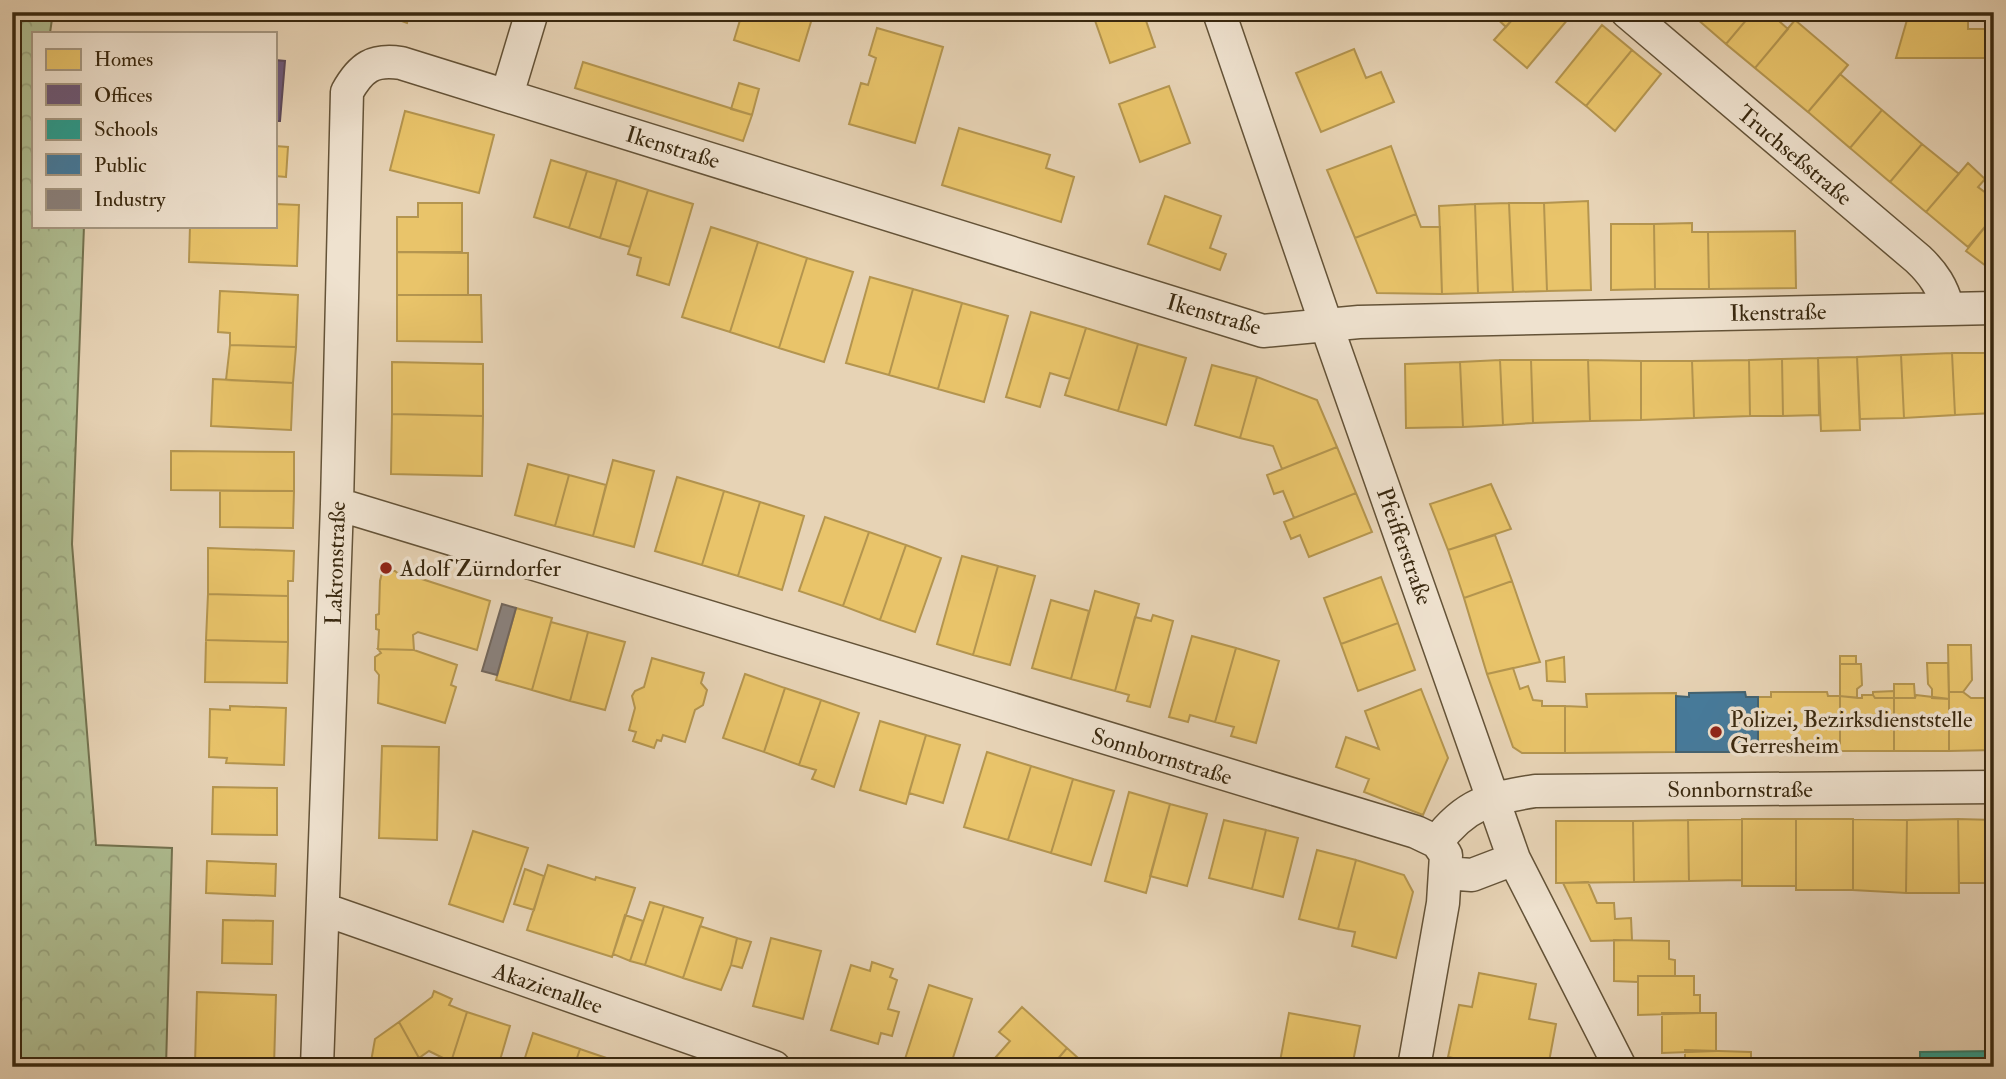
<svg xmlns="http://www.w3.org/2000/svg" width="2006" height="1079" font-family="'IM FELL Double Pica',serif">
<defs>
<pattern id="forest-crowns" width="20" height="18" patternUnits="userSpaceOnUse" patternTransform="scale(1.75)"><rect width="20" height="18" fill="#afbe92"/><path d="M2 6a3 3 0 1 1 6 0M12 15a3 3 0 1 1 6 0" fill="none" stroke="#97a37d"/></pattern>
</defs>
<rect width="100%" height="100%" fill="#e7d3b5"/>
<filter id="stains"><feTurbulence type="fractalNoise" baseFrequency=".00286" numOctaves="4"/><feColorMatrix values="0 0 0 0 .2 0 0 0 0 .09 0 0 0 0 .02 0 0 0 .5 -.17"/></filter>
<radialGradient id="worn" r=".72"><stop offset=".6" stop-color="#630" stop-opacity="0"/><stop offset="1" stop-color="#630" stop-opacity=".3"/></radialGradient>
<path fill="url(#forest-crowns)" stroke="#747350" stroke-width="2" d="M12 12H53L50 33H33V226H84L72 544 96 845 172 848 166 1067H12Z"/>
<path fill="#e9c46a" stroke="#b4954f" stroke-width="2" d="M377 12H426L424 19 409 14 407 23Z
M748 12H814L799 61 734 40 741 17 746 18Z
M1092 12H1143L1155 47 1110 63Z
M1490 12H1519L1506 27Z
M1519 12H1574L1527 68 1494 40Z
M1703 12H1753L1726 44 1697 19Z
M1753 12H1769L1788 29 1755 68 1726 44Z
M1909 13H1968V29H1994V58H1896Z
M1795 20 1848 65 1808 112 1755 68Z
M1602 25 1632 50 1586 106 1556 82Z
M877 28 943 47 915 143 849 124 861 83 868 85 876 58 869 55Z
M1354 49 1366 78 1381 72 1394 102 1321 132 1296 73Z
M1632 50 1661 74 1615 131 1586 106Z
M583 62 752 115 743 141 575 88Z
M1840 74 1882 110 1850 148 1808 112Z
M739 83 759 89 752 115 731 109Z
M1169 86 1190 143 1140 162 1119 104Z
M1882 110 1922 144 1890 182 1850 148Z
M405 111 494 135 479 193 390 170Z
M959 128 1050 155 1046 168 1074 177 1061 222 942 185Z
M1922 144 1959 174 1926 212 1890 182Z
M275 146 288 147 286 177 275 176Z
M1391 146 1416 214 1355 238 1327 170Z
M551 160 587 171 569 228 534 217Z
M1968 163 1985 179 1978 187 1994 199V216L1968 247 1926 212Z
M587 171 617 180 600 238 569 228Z
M617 180 648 190 630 247 600 238Z
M648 190 693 204 669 285 637 275 641 258 628 254Z
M1165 196 1221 216 1210 248 1226 254 1220 270 1148 244Z
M1588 201 1591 290 1547 291 1544 203Z
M418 203H462V252H397V217H418Z
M1509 203H1544L1547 291 1513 292Z
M1509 203 1513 292 1478 293 1475 204Z
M275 204 299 205 297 266 189 262 190 226H275Z
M1475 204 1478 293 1442 294 1439 206Z
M1416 214 1421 227H1440L1442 294 1377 293 1355 238Z
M1994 216V272L1966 251Z
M1692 223V232H1708L1709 289H1655L1654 224Z
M1611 224H1654L1655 289 1611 290Z
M711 227 758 242 730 332 682 317Z
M1795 231 1796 288 1709 289 1708 232Z
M758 242 807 258 779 348 730 332Z
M397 252 468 253V295H397Z
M807 258 853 272 824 362 779 348Z
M870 277 913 289 889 375 846 363Z
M913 289 962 303 938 389 889 375Z
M220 291 298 295 296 347 230 345V333L218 332Z
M397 295H481L482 342 397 341Z
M962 303 1008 316 984 402 938 389Z
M1031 312 1086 328 1070 379 1050 373 1040 407 1006 397Z
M1086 328 1138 344 1118 411 1065 395Z
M1138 344 1186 358 1166 425 1118 411Z
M230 345 296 347 293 383 226 380Z
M1952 353 1955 415 1904 418 1901 355Z
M1952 353H1994V413L1955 415Z
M1901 355 1904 418 1860 419 1857 357Z
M1857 357 1860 430 1821 431 1818 358Z
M1818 358 1819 415 1783 416 1782 359Z
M1782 359 1783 416H1750L1749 360Z
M1500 360 1503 425 1463 427 1460 362Z
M1500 360H1531L1533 423 1503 425Z
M1531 360H1588L1590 421 1533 423Z
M1588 360 1641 361V420L1590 421Z
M1749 360 1750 416 1694 418 1692 361Z
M1641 361H1692L1694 418 1641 420Z
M392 362 483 364V416L392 414Z
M1460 362 1463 427 1406 428 1405 364Z
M1212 365 1257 377 1240 438 1195 425Z
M1257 377 1317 400 1337 447 1282 469 1273 446 1240 438Z
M213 379 293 383 291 430 211 426Z
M392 414 483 416 482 476 391 474Z
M1337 447 1356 493 1294 518 1283 491 1274 494 1267 475Z
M171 451 294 452V491L171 490Z
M613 460 654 471 634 547 593 536Z
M528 464 569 475 555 526 515 515Z
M569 475 606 485 593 536 555 526Z
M677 477 724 491 702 565 655 551Z
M1491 484 1511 529 1448 550 1430 504Z
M220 491H294L293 528 220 527Z
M724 491 760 502 738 576 702 565Z
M1356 493 1372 532 1309 557 1300 535 1291 539 1284 522Z
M760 502 804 516 782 590 738 576Z
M825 517 869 532 843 606 799 591Z
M869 532 906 545 880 620 843 606Z
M1495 535 1512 581 1464 598 1448 550Z
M906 545 941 558 915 632 880 620Z
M208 548 294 551 293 581H288V596L208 594Z
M962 556 998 566 973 655 937 644Z
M998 566 1035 576 1010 665 973 655Z
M388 571H395L401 576 403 573 490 601 477 650 418 632 413 635 414 650 378 649 379 630 376 629V615L379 614 380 581 382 573Z
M1381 577 1398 623 1341 644 1324 598Z
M1512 581 1540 662 1487 674 1464 598Z
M1095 591 1139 604 1115 691 1071 679Z
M208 594 288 596V642L206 640Z
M1051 600 1089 611 1071 679 1032 668Z
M516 608 552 618 532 690 496 680Z
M1153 615 1173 621 1150 707 1127 701 1129 695 1115 691 1135 617 1151 621Z
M551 622 588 632 570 701 532 690Z
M1398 623 1415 670 1358 691 1341 644Z
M588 632 625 642 605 710 570 701Z
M1192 636 1236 648 1215 722 1190 715 1188 722 1169 717Z
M206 640 288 642 287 683 205 682Z
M1948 645H1971L1972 680 1963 692H1949Z
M1236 648 1279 661 1256 743 1231 736 1234 727 1215 722Z
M378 649 414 650 457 665 451 685 456 687 445 723 378 703 379 675 375 670V657L381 653Z
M1840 656H1856V664H1840Z
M1564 657 1565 682 1547 681 1546 661Z
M652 658 704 673 701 683 707 690 703 705 695 710 685 742 663 735 661 741 657 740 654 748 633 741 636 732 629 730 635 708 632 696 635 691 644 687Z
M1927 663H1948L1949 699 1932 698V689L1928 684Z
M1840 664H1861L1862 685 1857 689V698L1840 696Z
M1513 668 1520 689 1528 686 1533 700 1542 701V706H1565V753H1522L1513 747 1487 674Z
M745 674 785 688 764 752 723 738Z
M1894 684H1914L1915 698H1894Z
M785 688 821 700 799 765 764 752Z
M1421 689 1448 758 1423 815 1364 792 1369 779 1336 767 1346 737 1379 749 1365 711Z
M1894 691V698H1875L1873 695V692Z
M1771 692H1827L1828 696H1840V751L1758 752V697H1771Z
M1949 692H1963L1971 698H1988L1994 692V750L1949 751Z
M1676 693V752L1565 753V706L1587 707 1586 694Z
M1862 695H1873L1875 698H1894V751H1840V696L1862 698Z
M1916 695 1949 699V751H1894V698H1915Z
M821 700 859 713 834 787 812 779 816 770 799 765Z
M230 706 286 708 284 765 226 763 227 758 209 757 210 709 230 710Z
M880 721 926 735 906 804 860 790Z
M926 735 960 745 943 803 909 793Z
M382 746 439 747 437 840 379 838Z
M987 752 1031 766 1008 840 964 827Z
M1031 766 1073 779 1051 853 1008 840Z
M1073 779 1114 791 1091 865 1051 853Z
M213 787 277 788V835L212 834Z
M1129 792 1170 804 1146 893 1105 881Z
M1170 804 1207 814 1187 886 1150 876Z
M1742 819V880L1689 881 1688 820Z
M1742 819H1796V886H1742Z
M1796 819H1853V890H1796Z
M1853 819 1907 820 1906 893 1853 890Z
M1958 819 1959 893H1906L1907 820Z
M1958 819 1994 820V883H1959Z
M1224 820 1266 830 1252 889 1209 878Z
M1688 820 1689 881 1634 882 1633 821Z
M1556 821H1633L1634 882 1556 883Z
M1266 830 1298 838 1283 897 1252 889Z
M473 831 528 848 503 922 449 904Z
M1317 850 1356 860 1338 929 1299 919Z
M1356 860 1404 875 1413 892 1396 958 1352 946 1355 932 1338 929Z
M207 861 276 864 275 896 206 893Z
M548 865 595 880 596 877 635 888 612 957 527 930Z
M525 869 544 876 534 910 514 904Z
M1588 882 1597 903H1614L1615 919 1631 918 1632 940 1591 941 1563 883Z
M650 902 664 906 645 965 630 961Z
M664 906 703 918 683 978 645 965Z
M625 915 643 921 630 961 613 954Z
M223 920 273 921 272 964 222 963Z
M700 926 737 938 731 965 721 990 683 978Z
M737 938 751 942 742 968 731 965Z
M771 938 821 951 803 1019 753 1006Z
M1614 940 1669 941V959L1675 960V976H1638V982L1614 981Z
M872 962 893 969 890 977 897 980 888 1009 899 1012 892 1036 881 1033 878 1044 831 1030 851 965 870 971Z
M1479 973 1536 984 1529 1019 1556 1024 1548 1067H1497L1448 1057 1459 1005 1472 1007Z
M1638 976H1694V995H1700V1013L1638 1015Z
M929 985 972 999 950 1067H929L905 1059Z
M434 991 452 999 449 1005 467 1012 451 1062 429 1051 419 1058 399 1022 432 997Z
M197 992 276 995 274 1067 195 1064Z
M1022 1007 1067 1048 1051 1067H987L1010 1041 999 1032Z
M467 1012 510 1026 498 1067H466L451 1062Z
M1289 1013 1360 1026 1352 1067H1279Z
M1662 1013H1716V1051L1662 1053Z
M399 1022 419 1058V1067H370L375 1039Z
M533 1033 580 1049 574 1067H522Z
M1067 1048 1088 1067H1051Z
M580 1049 621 1063 620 1067H574Z
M1685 1050 1751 1052V1067H1685Z"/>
<path fill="#6d597a" stroke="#5d4a5a" stroke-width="2" d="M275 60 285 61 280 121H275Z"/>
<path fill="#2a9d8f" stroke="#2e7a69" stroke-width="2" d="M1994 1051V1067H1920V1052Z"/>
<path fill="#457b9d" stroke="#416272" stroke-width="2" d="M1745 692 1746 697H1758V752H1676V696L1689 697V693Z"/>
<path fill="#8a817c" stroke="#72665b" stroke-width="2" d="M502 604 516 608 497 675 482 671Z"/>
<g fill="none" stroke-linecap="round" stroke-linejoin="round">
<g stroke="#645338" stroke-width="35">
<path id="minor" d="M1219 12 1326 324 1514 859 1620 1067
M1627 12 1918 259C1934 274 1942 287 1948 308
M507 95 532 12
M337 504 1416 832 1437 842 1446 855 1443 903 1414 1067
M1437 842C1465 804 1490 798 1535 791L1994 787
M1445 873 1472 875 1514 859
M323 909 774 1067
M317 1067 337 504 347 92C361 67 373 59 401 63L1263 331 1359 322 1994 308"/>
</g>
<use href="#minor" stroke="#efe2cf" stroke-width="32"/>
</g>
<g fill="#8f2418" stroke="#efe2cf" stroke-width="2.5">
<circle cx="386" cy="568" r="7"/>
<circle cx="1716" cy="732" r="7"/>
</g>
<g text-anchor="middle" stroke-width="7" stroke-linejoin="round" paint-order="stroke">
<g font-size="23" fill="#39280f" stroke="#efe2cf">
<text transform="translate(673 147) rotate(17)" y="8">Ikenstraße</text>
<text transform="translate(1795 155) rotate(40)" y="8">Truchseßstraße</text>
<text transform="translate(1778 312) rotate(-1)" y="8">Ikenstraße</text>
<text transform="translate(1214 314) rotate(16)" y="8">Ikenstraße</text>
<text transform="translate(1405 546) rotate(70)" y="8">Pfeifferstraße</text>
<text transform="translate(335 563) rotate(-88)" y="8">Lakronstraße</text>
<text transform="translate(1162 756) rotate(17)" y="8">Sonnbornstraße</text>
<text x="1740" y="797">Sonnbornstraße</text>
<text transform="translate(548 988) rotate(19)" y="8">Akazienallee</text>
</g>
<g font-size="23" fill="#39280f" stroke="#efe2cf" text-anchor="start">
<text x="400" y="576">Adolf Zürndorfer</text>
<text x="1730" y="727">Polizei, Bezirksdienststelle<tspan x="1730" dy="26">Gerresheim</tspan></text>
</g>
</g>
<rect width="2006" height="1079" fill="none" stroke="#e7d3b5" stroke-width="42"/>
<rect x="14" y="14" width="1978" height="1051" fill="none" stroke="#39280f" stroke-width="3.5"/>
<rect x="21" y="21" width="1964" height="1037" fill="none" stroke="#39280f" stroke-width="2"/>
<rect x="32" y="32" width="245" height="196" fill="#efe2cf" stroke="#a69882" stroke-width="2"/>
<rect x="46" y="49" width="35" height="21" fill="#e9c46a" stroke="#a69882" stroke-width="2"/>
<text x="94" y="66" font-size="21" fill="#39280f">Homes</text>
<rect x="46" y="84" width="35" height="21" fill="#6d597a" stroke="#a69882" stroke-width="2"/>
<text x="94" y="102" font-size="21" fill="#39280f">Offices</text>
<rect x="46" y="119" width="35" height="21" fill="#2a9d8f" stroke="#a69882" stroke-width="2"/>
<text x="94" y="136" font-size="21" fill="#39280f">Schools</text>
<rect x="46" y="154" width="35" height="21" fill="#457b9d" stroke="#a69882" stroke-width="2"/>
<text x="94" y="172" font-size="21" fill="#39280f">Public</text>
<rect x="46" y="189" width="35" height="21" fill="#8a817c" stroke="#a69882" stroke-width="2"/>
<text x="94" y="206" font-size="21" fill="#39280f">Industry</text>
<rect width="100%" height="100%" filter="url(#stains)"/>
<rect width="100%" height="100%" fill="url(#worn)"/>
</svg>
